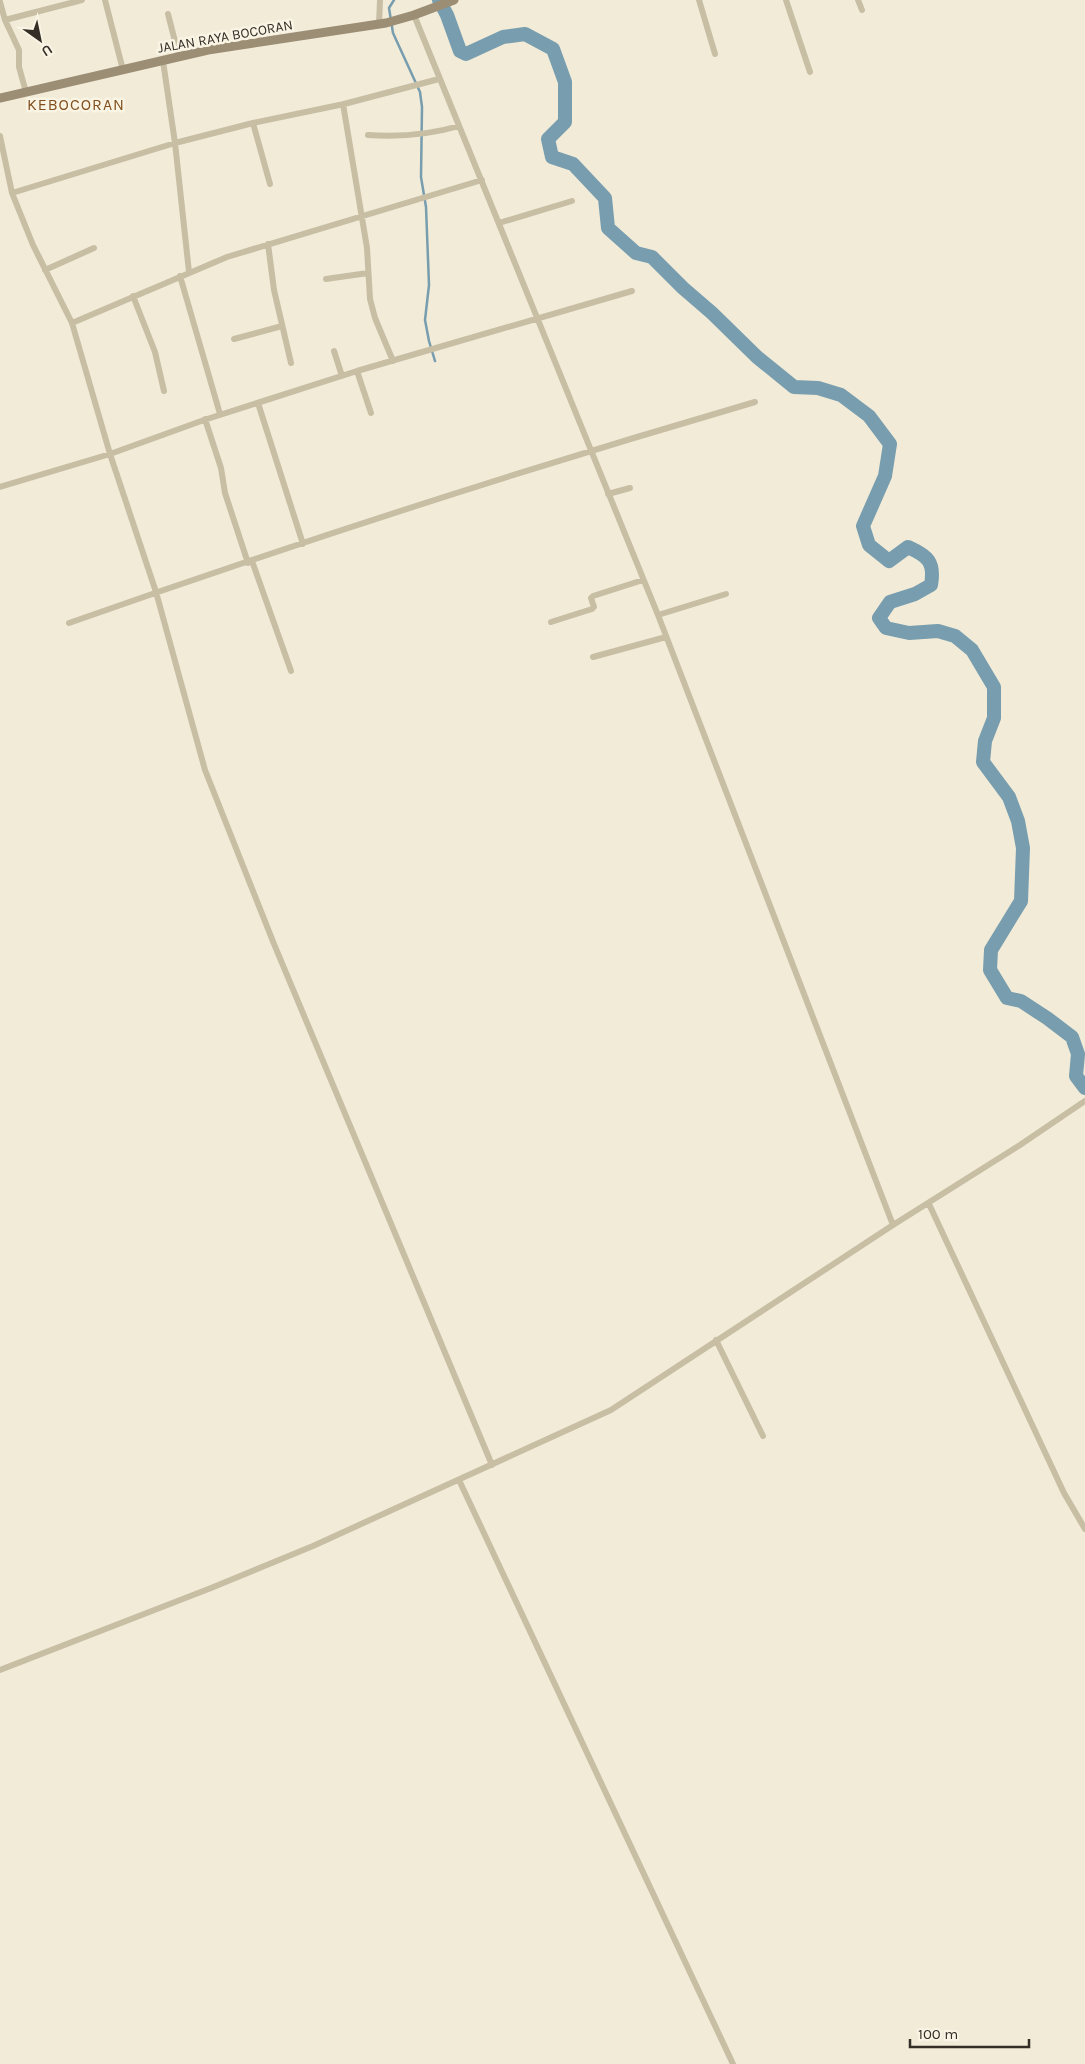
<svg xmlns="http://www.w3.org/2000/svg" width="1085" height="2064" font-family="Karla,sans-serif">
<rect width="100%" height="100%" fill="#f1ebd8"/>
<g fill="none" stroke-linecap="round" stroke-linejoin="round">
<path stroke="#779dae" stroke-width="2.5" d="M394 0 389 8 393 33 420 92 422 107 421 177 426 207 429 285 425 320 429 341 435 361"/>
<path stroke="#779dae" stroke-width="14" d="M439 0 447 15 460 51 466 54 503 37 525 34 553 49 565 82V122L548 139 552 157 573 164 605 198 608 228 636 253 652 257 683 288 712 313 757 357 794 387 818 388 841 395 869 416 890 444 885 476 863 526 869 545 889 561 908 547C928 556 935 562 931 585L915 594 890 602 879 618 886 628 909 633 938 631 955 636 972 650 994 687V718L985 741 983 762 1009 797 1018 821 1023 848 1021 901 991 950 990 970 1007 998 1021 1001 1047 1018 1072 1037 1078 1054 1076 1076 1085 1088"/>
<path stroke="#c8bea4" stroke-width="6" d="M105 0 123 70
M699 0 715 54
M786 0 810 72
M858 0 862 10
M0 2 5 20 19 50V67L26 92
M168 14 179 57
M5 20 82 0
M379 24 380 0
M163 61 175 143 189 272
M343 104 367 248 370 299 375 318 393 361
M253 123 270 184
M368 135C400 137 429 135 459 126
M0 136 12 193 33 245 72 323 110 454 156 592 205 770 274 944 492 1465
M12 193 175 143 253 123 344 104 439 79
M499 223 572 201
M268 244 274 290 291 363
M45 270 94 248
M180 276 220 414
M326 279 368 273
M133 296 155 352 164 391
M72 323 227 257 482 180
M234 339 282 326
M334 351 342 376
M357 371 371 413
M258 403 303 544
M205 419 221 468 225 493 248 563
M0 487 110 454 204 420 357 371 632 291
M608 494 630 488
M252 561 291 671
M658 615 726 594
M551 622 592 609 594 607 591 598 593 596 643 580
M69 623C296 543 525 469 755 402
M593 657 666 637
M929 1204 1064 1493 1085 1529
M893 1225 1020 1145 1085 1101
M716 1340 763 1436
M459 1480 733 2064
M0 1670 211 1588 313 1546 611 1410 893 1225 658 615 414 15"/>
<path stroke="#9c8d75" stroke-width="9" d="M0 98 208 50 386 23 414 15 454 0"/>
</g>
<g text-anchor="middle" stroke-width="5" stroke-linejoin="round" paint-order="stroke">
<g font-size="14" fill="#342e26" stroke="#f9f4e4">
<text transform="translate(225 36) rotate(-10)" y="5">JALAN RAYA BOCORAN</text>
</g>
<g font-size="16" letter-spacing="1" fill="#82501f" stroke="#f9f4e4">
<text x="76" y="110">KEBOCORAN</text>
</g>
</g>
<g transform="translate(40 40) rotate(147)" stroke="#f9f4e4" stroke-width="4" paint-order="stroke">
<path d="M0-4L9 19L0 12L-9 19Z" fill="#342e26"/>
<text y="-8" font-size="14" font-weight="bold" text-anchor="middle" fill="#342e26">U</text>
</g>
<path d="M910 2039v8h119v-8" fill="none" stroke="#342e26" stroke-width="2.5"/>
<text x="918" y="2039" font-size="15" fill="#342e26" stroke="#f9f4e4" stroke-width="4" paint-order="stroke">100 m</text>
</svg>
